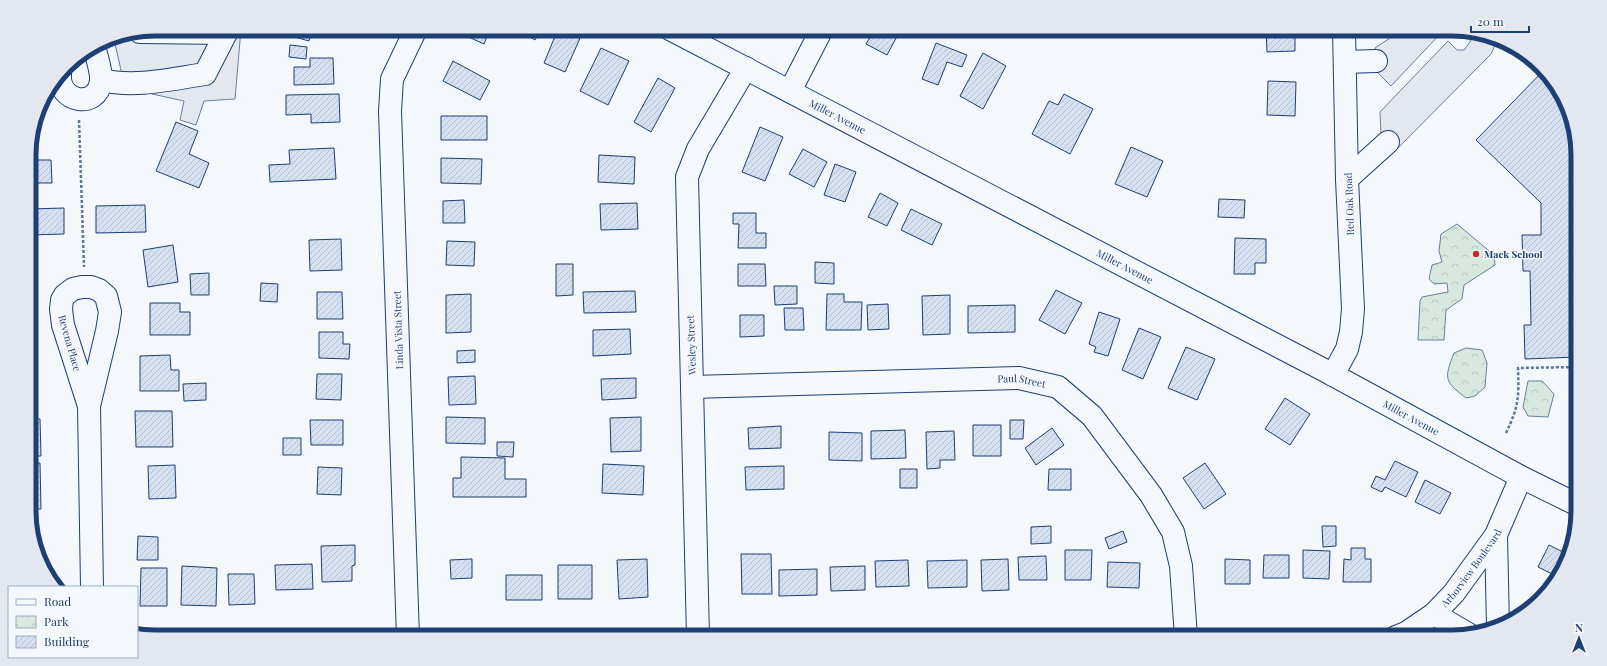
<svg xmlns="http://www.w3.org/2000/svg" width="1607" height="666" font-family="'Playfair Display',serif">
<defs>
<pattern id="park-crowns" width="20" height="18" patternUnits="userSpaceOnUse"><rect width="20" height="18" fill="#d7e8df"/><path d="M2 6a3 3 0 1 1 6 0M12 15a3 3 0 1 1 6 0" fill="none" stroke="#b8c8c3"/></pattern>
<pattern id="building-hatch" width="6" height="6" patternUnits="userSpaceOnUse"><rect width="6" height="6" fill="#d5e0f0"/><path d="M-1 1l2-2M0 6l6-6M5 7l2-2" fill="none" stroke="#b6c1d1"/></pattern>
</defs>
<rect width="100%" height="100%" fill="#f4f7fb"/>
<path fill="url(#park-crowns)" stroke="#687fa3" d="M1457 224 1494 255 1495 265 1464 285 1462 299 1446 310 1444 340H1418L1420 301 1422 297 1448 292 1447 283 1434 284 1429 279 1432 265 1442 262 1439 251 1441 234Z
M1466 348 1482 350 1487 363 1485 387 1475 396 1466 398C1444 381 1444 379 1454 353Z
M1528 381H1542L1554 394 1548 417 1528 416 1523 407Z"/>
<path fill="#e3e8f0" stroke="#687fa3" d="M155 29H241L235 99 204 101 196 125 180 120 184 101 125 88 114 39 118 36Z
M1391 29H1436L1440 34 1391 86 1377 72 1375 48 1393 36V32Z
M1472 32 1493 36 1498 39 1491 54 1396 150 1381 134 1380 112 1448 41 1457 50H1464L1470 42Z"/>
<path fill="url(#building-hatch)" stroke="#1d3f73" d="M293 29H312L309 41 291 36Z
M319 29H343L342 35Z
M464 29H490L484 44 462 34Z
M516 29H541L535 40Z
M558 29H565L581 36 565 72 544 63Z
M875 29H901L887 55 866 44Z
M1266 29H1295V51L1267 52Z
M936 43 967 55 962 67 947 62 938 85 922 79Z
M290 45 307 47 306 59 289 57Z
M601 48 629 61 608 105 580 91Z
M983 53 1006 66 983 109 960 96Z
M310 58H333L334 84 294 85V67H310Z
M453 61 490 81 480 100 443 81Z
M1544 70 1547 72 1565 99 1577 138 1578 357 1525 359 1524 325H1531L1530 271H1523L1522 235H1541V203L1476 140Z
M658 78 675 88 651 132 634 122Z
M1268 81 1296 82 1295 116 1267 115Z
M339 94 340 122 311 123V114L286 115V95Z
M1064 94 1093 109 1070 154 1032 134 1049 101 1058 105Z
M441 116H487V140H441Z
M176 122 198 131 189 154 209 163 199 188 156 171Z
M760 127 783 137 765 181 742 172Z
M1131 147 1163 161 1147 197 1115 184Z
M334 148 336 179 270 182 269 165 290 164 289 150Z
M803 149 827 162 814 187 789 174Z
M599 155 635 157 634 184 598 182Z
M441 158 482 159 481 184 441 183Z
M29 160H51L52 183H29Z
M835 164 856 172 845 202 824 195Z
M880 193 898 203 887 226 868 217Z
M1219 199 1245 200 1244 218 1218 217Z
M464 200 465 223H443V201Z
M637 203 638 229 601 230 600 204Z
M145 205 146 232 96 233V206Z
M64 208V234L30 235V209Z
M911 209 942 224 932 245 901 230Z
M733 213H756V233H766V248H738L739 224H733Z
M1235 238 1266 239V263H1255V274H1234Z
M341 239 342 270 310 271 309 240Z
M447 241 475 242 474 266 446 265Z
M173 245 178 282 148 287 143 250Z
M815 262 834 263V284L815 283Z
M556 264H573V295L556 296Z
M738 264H765L766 286H738Z
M209 273V295H191L190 274Z
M261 283 278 284 277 302 260 301Z
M774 286H797V304L775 305Z
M1056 290 1082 303 1065 334 1039 320Z
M635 291 636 312 584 313 583 292Z
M317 292H342L343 319H317Z
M471 294V332L446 333V295Z
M827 294H844V302H862L861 330H826Z
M950 295V334L923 335 922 296Z
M150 303H180V312H190V335H150Z
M888 304 889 329 868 330 867 305Z
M1015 305V332L968 333V306Z
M784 308H803L804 330H785Z
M1099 312 1120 319 1108 356 1094 352 1096 347 1089 344Z
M740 315H764V336L740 337Z
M1139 328 1161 337 1143 379 1122 370Z
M630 329 631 354 593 356V330Z
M319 332H343V344H350L349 359 319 358Z
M1186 347 1215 359 1197 400 1168 388Z
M475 350V362L457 363V351Z
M170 355 171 370H179V391H140V356Z
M30 370H33V399H31Z
M317 374H342L341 400 316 399Z
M475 376 476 404 449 405 448 377Z
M636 378V398L602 400 601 379Z
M206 383V400L184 401 183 384Z
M1285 398 1310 414 1290 445 1265 429Z
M135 411H172L173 447H136Z
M446 417 485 418V444L446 443Z
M641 417V451L611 452 610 418Z
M31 419H40L41 456H31Z
M310 420H343V445H311Z
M1010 420H1024L1023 439H1010Z
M973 425H1001V456H973Z
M781 426V448L749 449 748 428Z
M1052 428 1064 445 1036 465 1025 448Z
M905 430 906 458 871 459V431Z
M954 431 955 460H940V468L927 469 926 432Z
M829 432 862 433V461L829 460Z
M283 438H301V455H283Z
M497 442H514L513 457 497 456Z
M461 457 505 458V479H526V497H453V478H461Z
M1395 461 1418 472 1406 497 1385 487 1382 492 1371 487 1376 476 1385 480Z
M31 463H40L41 509H31Z
M1205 463 1226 494 1204 509 1183 478Z
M603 464 644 466 643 495 602 493Z
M175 465 176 498 149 499 148 466Z
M784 466V489L746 490 745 467Z
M318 467 342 468 341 495 317 494Z
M900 469H917V488H900Z
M1049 469H1071V490H1048Z
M1425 480 1451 493 1440 514 1415 502Z
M1051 526V543L1031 544V527Z
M1322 526H1336V546L1323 547Z
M1123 531 1127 542 1109 549 1105 538Z
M138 536 158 537V560H137Z
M355 545V565L352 566V581L322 582 321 546Z
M1549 545 1569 555 1558 577 1538 567Z
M1351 548H1365V559H1371V582H1343L1344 559 1351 560Z
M1065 550H1092L1091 580H1065Z
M1303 550 1330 551 1329 579 1303 578Z
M741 554H771L772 594H742Z
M1264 555H1289V578H1263Z
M1046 556 1047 580H1019L1018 557Z
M472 559V578L451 579 450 560Z
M647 559 648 597 619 599 617 560Z
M1008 559 1009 590 982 591 981 560Z
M1225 559 1250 560V584H1225Z
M908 560 909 586 876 587 875 561Z
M967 560V587L928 588 927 561Z
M1108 562 1140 563 1139 588 1107 587Z
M312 564 313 589 276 590 275 565Z
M558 565H592V599H558Z
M182 566 217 568 216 606 181 605Z
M865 566V590L831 591 830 567Z
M141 568H167V606H140Z
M817 569V595L779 596V570Z
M228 574H254L255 604 229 605Z
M506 575H542V600H506Z"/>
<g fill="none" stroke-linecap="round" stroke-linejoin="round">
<g stroke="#1d3f73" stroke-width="24">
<g id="minor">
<path d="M140 32 226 33 227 29"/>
<path d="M1345 62 1376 61"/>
<path d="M60 75C58 102 97 110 101 81 102 72 96 55 94 46"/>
<path d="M101 80C136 88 171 79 205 74L226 33"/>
<path d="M790 91 822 29"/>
<path d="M1347 179 1388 142"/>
<path d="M1333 375 1347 349 1351 332 1353 309 1347 179 1344 29"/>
<path id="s1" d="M692 387 1019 378 1058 387 1092 416 1151 495 1173 532 1181 566 1186 637"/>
<path d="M89 406 63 325 61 309 62 300 65 295 73 289 82 287H91L99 290 106 296 110 312 107 331 89 406 92 587"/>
<path d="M1496 535 1498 627"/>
<path d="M1434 614 1470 635"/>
<path d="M408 637 390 111 392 79 416 29"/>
<path d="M698 637 687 177 698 149 746 68"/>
<path id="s2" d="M1396 637 1406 633 1434 614 1454 593 1496 535 1521 477"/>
</g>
</g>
<g stroke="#1d3f73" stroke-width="24">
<g id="major">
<path id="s3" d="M670 29 1324 370 1521 477 1578 505"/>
</g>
</g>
<path stroke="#5e769c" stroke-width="2.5" stroke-dasharray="3 2" stroke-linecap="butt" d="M79 120 84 267
M1506 433C1519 406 1519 397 1518 368L1578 367"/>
<use href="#minor" stroke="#f4f7fb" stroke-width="22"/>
<use href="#major" stroke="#f4f7fb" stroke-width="22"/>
</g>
<circle fill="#c62828" stroke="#f4f7fb" stroke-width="1.5" cx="1476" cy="254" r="4"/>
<g text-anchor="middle" stroke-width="3" stroke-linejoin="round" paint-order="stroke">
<g font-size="10" fill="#1d3f73" stroke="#f4f7fb">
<text dy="4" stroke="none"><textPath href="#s3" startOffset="189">Miller Avenue</textPath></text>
<text transform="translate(1349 204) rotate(-92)" y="4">Red Oak Road</text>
<text dy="4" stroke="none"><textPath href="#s3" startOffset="513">Miller Avenue</textPath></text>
<text transform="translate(398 330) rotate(-92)" y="4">Linda Vista Street</text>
<text transform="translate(70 343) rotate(74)" y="4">Revena Place</text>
<text transform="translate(691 345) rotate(-92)" y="4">Wesley Street</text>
<text dy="4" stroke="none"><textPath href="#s1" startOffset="330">Paul Street</textPath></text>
<text dy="4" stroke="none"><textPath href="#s3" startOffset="837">Miller Avenue</textPath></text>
<text dy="4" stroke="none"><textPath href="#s2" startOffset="104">Arborview Boulevard</textPath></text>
</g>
<g font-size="10" font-weight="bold" fill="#1d3f73" stroke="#f4f7fb" text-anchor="start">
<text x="1484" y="258">Mack School</text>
</g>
</g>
<path d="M0 0H1607V666H0ZM155 36H1452A119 119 0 0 1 1571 155V511A119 119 0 0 1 1452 630H155A119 119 0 0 1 36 511V155A119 119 0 0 1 155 36Z" fill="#e3e8f0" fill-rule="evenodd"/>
<path fill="none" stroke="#1d3f73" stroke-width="5" d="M155 36H1452A119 119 0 0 1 1571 155V511A119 119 0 0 1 1452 630H155A119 119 0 0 1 36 511V155A119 119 0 0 1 155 36Z"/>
<rect x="8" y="586" width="130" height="72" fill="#f4f7fb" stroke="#9eadc5"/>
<rect x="16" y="599" width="20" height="6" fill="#f4f7fb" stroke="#9eadc5"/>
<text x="44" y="606" font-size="12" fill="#1d3f73">Road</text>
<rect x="16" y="616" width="20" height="12" fill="url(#park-crowns)" stroke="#9eadc5"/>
<text x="44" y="626" font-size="12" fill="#1d3f73">Park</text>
<rect x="16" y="636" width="20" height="12" fill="url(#building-hatch)" stroke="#9eadc5"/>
<text x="44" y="646" font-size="12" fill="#1d3f73">Building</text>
<g transform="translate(1579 638)" stroke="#f4f7fb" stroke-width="3" paint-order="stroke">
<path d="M0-3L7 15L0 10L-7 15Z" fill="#1d3f73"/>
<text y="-6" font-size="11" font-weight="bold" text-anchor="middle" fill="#1d3f73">N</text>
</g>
<path d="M1471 26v6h58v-6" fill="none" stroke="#1d3f73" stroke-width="2"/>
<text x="1477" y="26" font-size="12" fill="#1d3f73" stroke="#f4f7fb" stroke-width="3" paint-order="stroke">20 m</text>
</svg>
